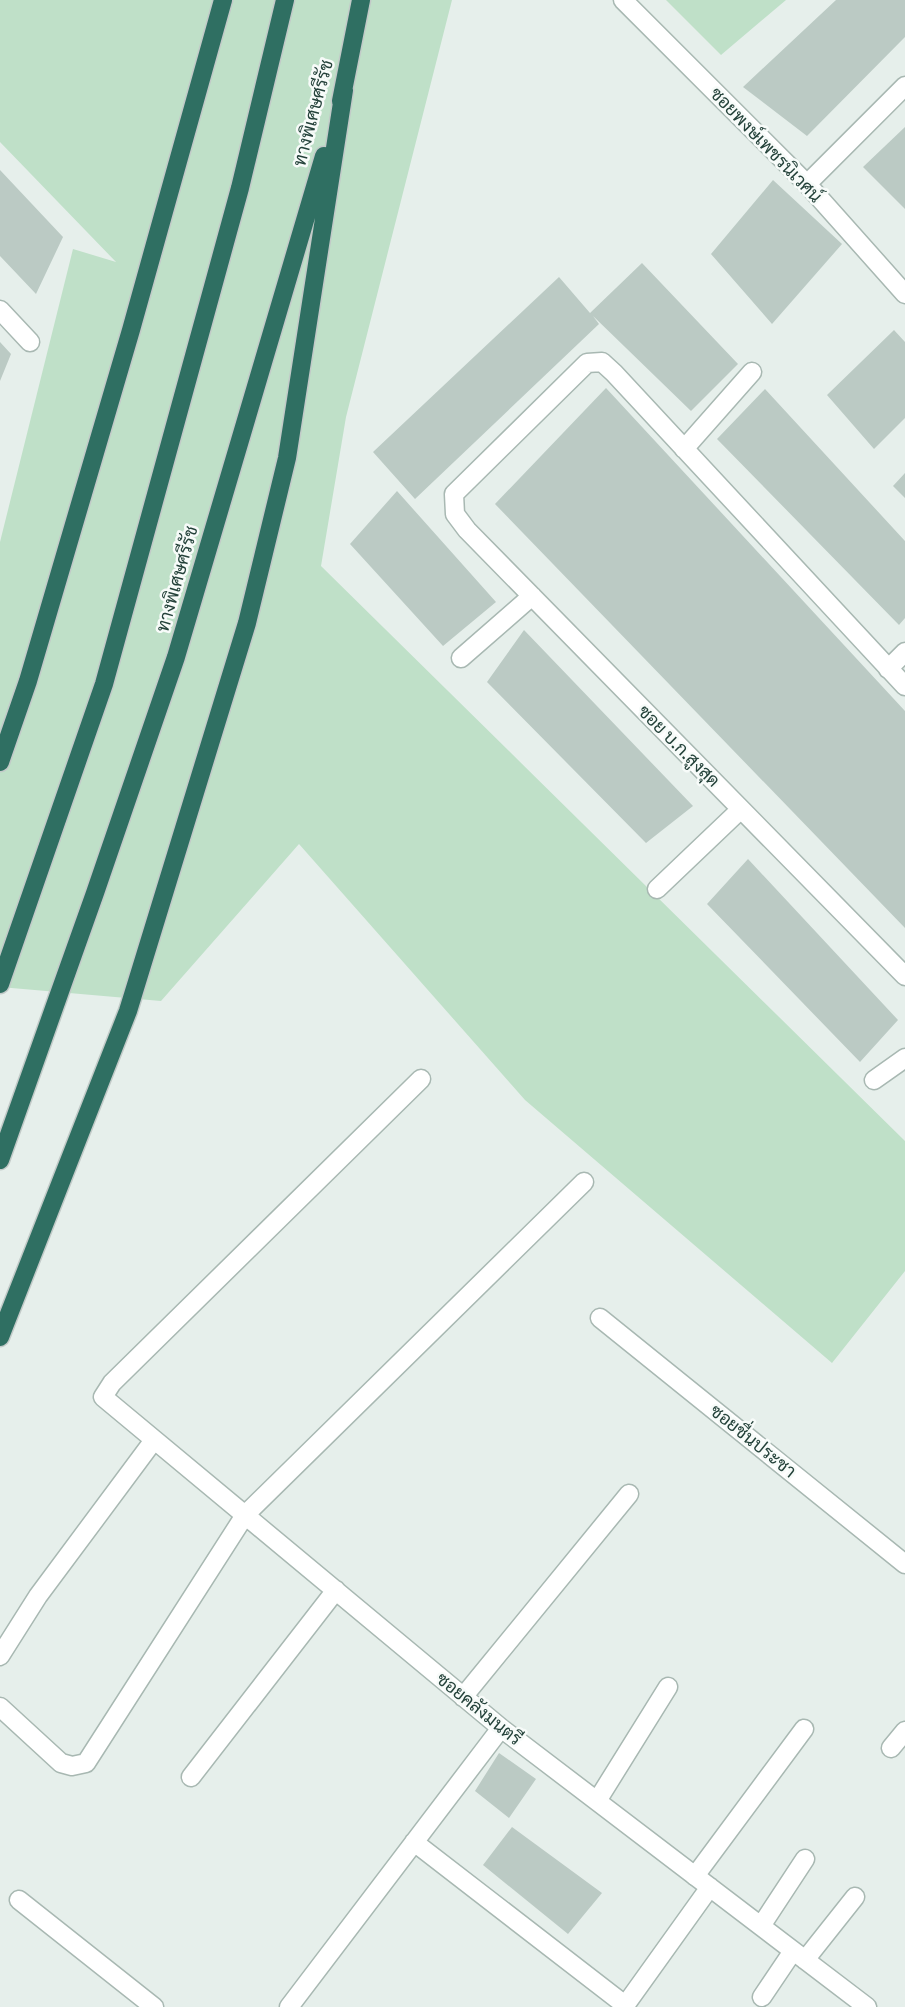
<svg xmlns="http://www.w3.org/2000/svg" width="905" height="2007" font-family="Signika,Sarabun,sans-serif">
<rect width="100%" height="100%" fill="#e6efeb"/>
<path fill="#bfe0c8" d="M0 0H452L346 417 321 566 905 1141V1271L832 1363 525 1100 299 844 161 1001 0 987V542L73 249 116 262 0 142Z
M666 0H786L721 55Z"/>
<path fill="#bbcac4" d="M836 0H905V37L807 136 743 87Z
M905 127V209L863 167Z
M0 170 63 237 36 294 0 256Z
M773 180 842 244 772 324 711 254Z
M642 263 738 364 691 411 593 316 599 324 415 499 373 452 559 277 590 313Z
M894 330 905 342V418L874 449 827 395Z
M0 342 11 354 0 381Z
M606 388 905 711V928L495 504Z
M765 389 905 541V618L899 625 717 439Z
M905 473V498L893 486Z
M397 491 496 602 443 646 350 544Z
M524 630 693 806 646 843 487 682Z
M748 859 898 1020 860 1062 707 904Z
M499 1753 536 1779 509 1818 475 1791Z
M512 1827 602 1893 568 1934 483 1865Z"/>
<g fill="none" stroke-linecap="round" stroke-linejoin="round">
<g stroke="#a8b8b2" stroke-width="21">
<path id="lane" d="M891 1748 905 1731
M695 1876 804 1729"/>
</g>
<g stroke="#a8b8b2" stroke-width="21">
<path id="street" d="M623 0 807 184 905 294
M807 184 905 86
M0 310 30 342
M684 449 752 372
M461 658 532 596
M888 669 905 652
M905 686 614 373 602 362 587 363 454 494 455 514 467 530 905 976
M657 889 741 809
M421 1079 112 1383 103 1397 501 1728 867 2007
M874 1080 905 1058
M600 1318 905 1564
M0 1656 38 1596 154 1440
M463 1697 629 1494
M0 1707 61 1763 72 1766 86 1763 245 1515 584 1182
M191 1777 336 1590
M597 1801 668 1687
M414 1842 625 2005
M19 1900 154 2007
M761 1926 805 1859
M805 1960 855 1897
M762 1997 793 1951
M289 2007 501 1728
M624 2007 710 1887"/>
</g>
<g stroke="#c2cac8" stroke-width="21">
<path id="highway" d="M341 101 361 0
M0 762 28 681 131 330 223 0
M0 984 104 684 240 188 285 0
M0 1160 95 893 176 657 324 156
M0 1337 128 1011 247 623 287 458 344 90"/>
</g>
<use href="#lane" stroke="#fff" stroke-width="18"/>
<use href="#street" stroke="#fff" stroke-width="18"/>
<use href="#highway" stroke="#2f6f62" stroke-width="18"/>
</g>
<g text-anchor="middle" stroke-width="5" stroke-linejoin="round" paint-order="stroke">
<g font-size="18" fill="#24423a" stroke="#f7fbf9">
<text transform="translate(313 113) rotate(-75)" y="6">ทางพิเศษศรีรัช</text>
<text transform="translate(766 145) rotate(46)" y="6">ซอยพงษ์เพชรนิเวศน์</text>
<text transform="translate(177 579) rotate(-74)" y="6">ทางพิเศษศรีรัช</text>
<text transform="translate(679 746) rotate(45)" y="6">ซอย บ.ก.สูงสุด</text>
<text transform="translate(753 1441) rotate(39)" y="6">ซอยชื่นประชา</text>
<text transform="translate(479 1709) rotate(39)" y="6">ซอยคลังมนตรี</text>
</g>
</g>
</svg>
